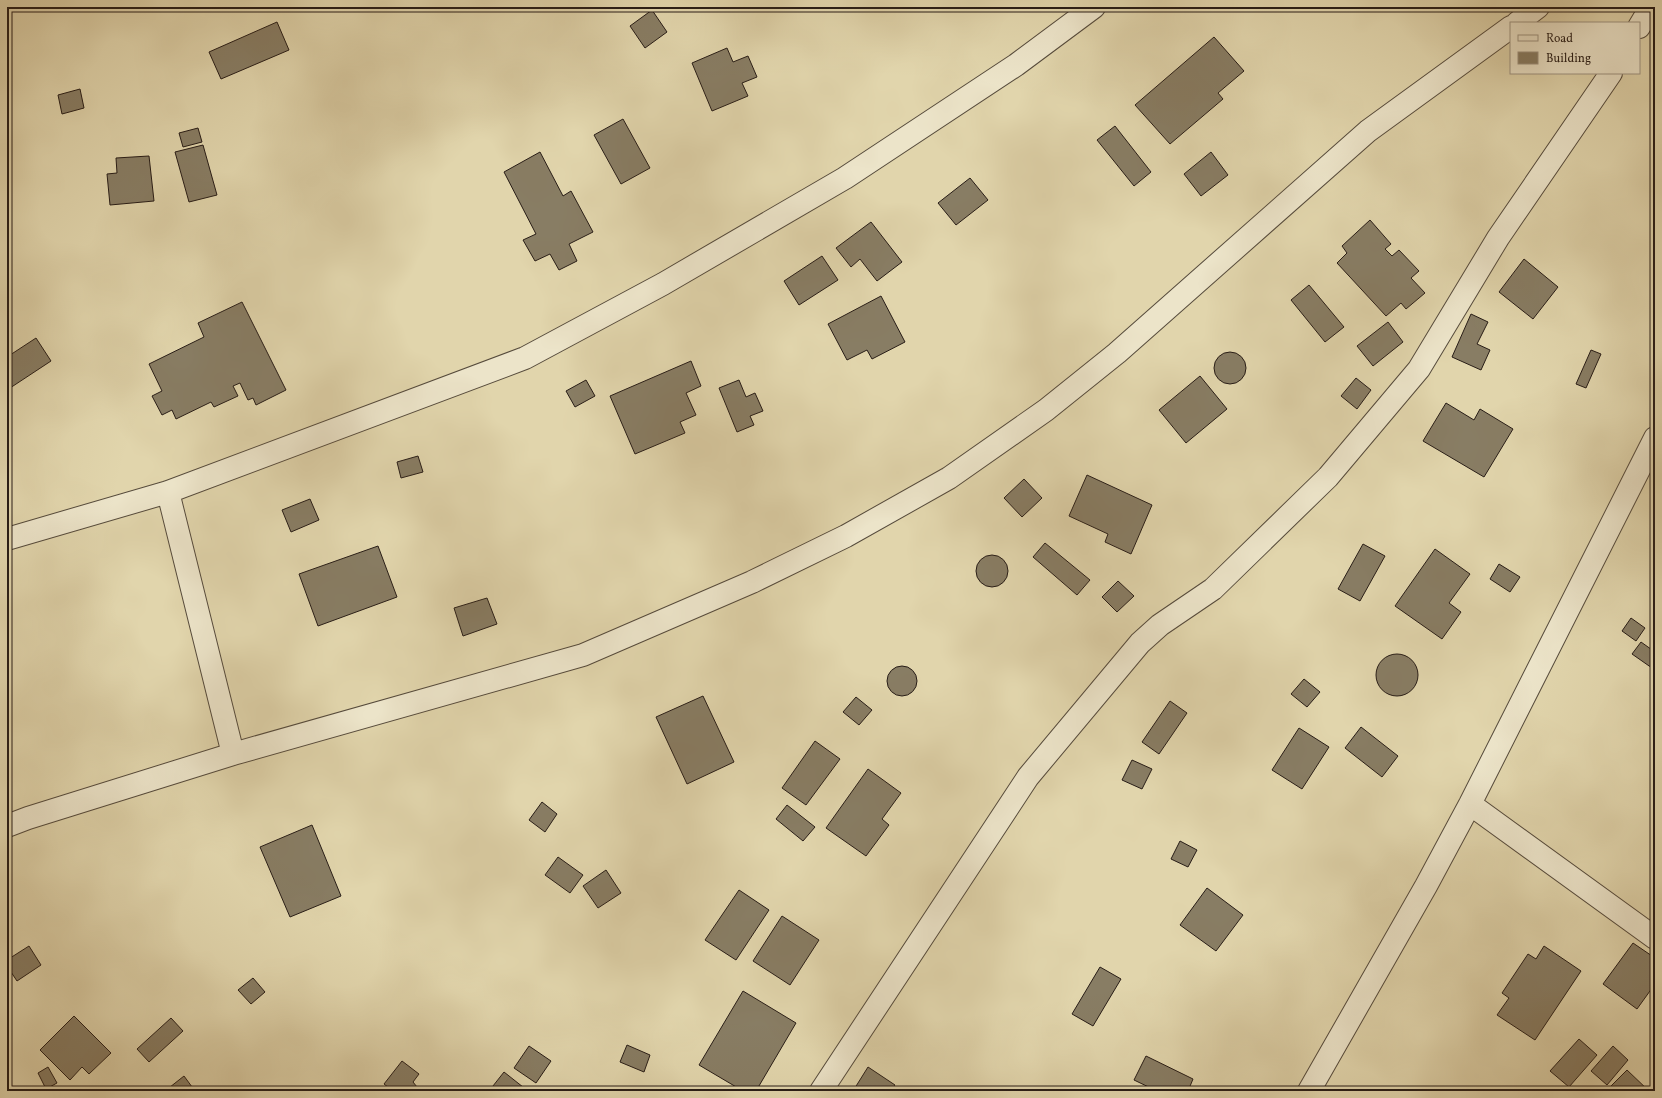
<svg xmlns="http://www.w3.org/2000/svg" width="1662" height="1098" font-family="Vollkorn,serif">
<rect width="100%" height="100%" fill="#e1d5ac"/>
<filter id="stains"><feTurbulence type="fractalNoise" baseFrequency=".005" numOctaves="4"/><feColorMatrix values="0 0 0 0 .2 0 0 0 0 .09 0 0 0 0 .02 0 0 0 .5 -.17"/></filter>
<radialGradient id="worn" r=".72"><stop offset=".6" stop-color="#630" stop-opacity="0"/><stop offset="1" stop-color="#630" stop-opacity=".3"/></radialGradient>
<path fill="#887d64" stroke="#281d17" d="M652 10 667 32 645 48 630 26Z
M277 22 289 50 221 79 209 52Z
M1214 37 1244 71 1218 93 1223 99 1170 144 1135 105Z
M727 48 733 62 748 56 757 77 742 83 748 96 712 111 692 63Z
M80 89 84 108 62 114 58 95Z
M623 119 650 168 621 184 594 135Z
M1115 126 1151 172 1134 186 1097 140Z
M198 128 202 142 183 147 179 133Z
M203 145 217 195 189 202 175 152Z
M540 152 563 196 571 191 593 232 569 244 577 261 559 270 550 254 535 261 523 240 536 234 504 172Z
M1211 152 1228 175 1201 196 1184 174Z
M149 156 154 201 110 205 107 174 117 173 116 158Z
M970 178 988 200 956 225 938 203Z
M1370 220 1391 244 1385 249 1392 256 1399 250 1419 271 1411 278 1425 293 1406 309 1401 303 1386 316 1337 263 1347 253 1342 246Z
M871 222 902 262 877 281 860 259 851 267 836 248Z
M822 256 838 280 799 305 784 281Z
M1524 259 1558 287 1533 319 1499 292Z
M1309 285 1344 327 1325 342 1291 300Z
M881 296 905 342 872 359 867 350 847 360 828 324Z
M242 302 286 390 256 405 253 398 248 400 240 383 233 386 238 396 214 407 211 402 176 419 172 410 162 415 152 396 162 391 149 364 204 337 198 323Z
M1471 314 1488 322 1477 344 1490 350 1481 370 1452 357Z
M1388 322 1403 342 1373 366 1357 346Z
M36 338 51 361 7 390V357Z
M1591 350 1601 354 1586 388 1576 384Z
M1214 368a16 16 0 1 1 32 0a16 16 0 1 1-32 0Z
M691 361 701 386 686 393 696 415 680 422 685 433 635 454 610 396Z
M1200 376 1227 409 1186 443 1159 410Z
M1356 378 1371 390 1357 409 1341 396Z
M586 380 595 396 575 407 566 391Z
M739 380 746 397 755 393 763 411 750 416 754 425 737 432 719 388Z
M1446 403 1474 420 1480 409 1513 429 1484 477 1423 441Z
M418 456 423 472 401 478 397 462Z
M1087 475 1152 505 1131 554 1105 542 1108 534 1069 516Z
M1024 479 1042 498 1022 517 1004 498Z
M310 499 319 520 291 532 282 510Z
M1045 543 1090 580 1077 595 1033 557Z
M1363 544 1385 556 1360 601 1338 589Z
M378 546 397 597 318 626 299 574Z
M1435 549 1470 574 1449 603 1461 612 1442 639 1395 606Z
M976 571a16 16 0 1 1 32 0a16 16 0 1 1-32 0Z
M1499 564 1520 577 1510 592 1490 579Z
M1118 581 1134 596 1117 612 1102 597Z
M487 598 497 624 463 636 454 608Z
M1631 618 1645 628 1636 641 1622 631Z
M1641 642 1655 652V664L1652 668 1632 654Z
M1376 675a21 21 0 1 1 42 0a21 21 0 1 1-42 0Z
M887 681a15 15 0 1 1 30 0a15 15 0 1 1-30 0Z
M1304 679 1320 692 1307 707 1291 694Z
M703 696 734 762 687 784 656 717Z
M856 697 872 710 859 725 843 712Z
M1170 701 1187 713 1159 754 1142 742Z
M1361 727 1398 756 1382 777 1345 748Z
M1299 728 1329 747 1302 789 1272 770Z
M815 741 840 759 806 805 782 788Z
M1132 760 1152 769 1142 789 1122 780Z
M868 769 901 793 882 819 889 825 866 856 826 828Z
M542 802 557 814 545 832 529 820Z
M787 805 815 827 803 841 776 819Z
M312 825 341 896 290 917 260 847Z
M1180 841 1197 850 1188 867 1171 859Z
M558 857 583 875 570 893 545 875Z
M606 870 621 893 598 908 583 886Z
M1207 888 1243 915 1216 951 1180 925Z
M739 890 769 910 736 960 705 940Z
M782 916 819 940 790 985 753 961Z
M1633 943 1655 958V984L1637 1009 1603 984Z
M29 946 41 965 17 981 7 966V960Z
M1544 946 1581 971 1535 1040 1497 1015 1509 998 1502 993 1528 954 1536 959Z
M1100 967 1121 979 1093 1026 1072 1014Z
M253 978 265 992 251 1004 238 990Z
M743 991 796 1023 756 1091H743L699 1065Z
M74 1016 111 1053 89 1074 82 1067 70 1080 40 1050Z
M171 1018 183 1031 149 1062 137 1049Z
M1579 1039 1597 1055 1569 1087 1550 1071Z
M627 1045 650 1055 644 1072 620 1062Z
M529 1046 551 1061 536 1083 514 1068Z
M1613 1046 1628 1060 1607 1085 1591 1071Z
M1146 1056 1193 1079 1188 1091H1157L1134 1080Z
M402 1061 419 1074 413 1082 417 1087 411 1091H393L384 1084Z
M48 1067 57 1083 46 1089 38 1073Z
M868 1067 895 1085 890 1091H853Z
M1627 1070 1649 1091H1612L1609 1088Z
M504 1072 528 1091H489Z
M184 1076 195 1091H165Z"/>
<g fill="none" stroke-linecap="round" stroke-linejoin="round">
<g stroke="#564b3c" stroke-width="24">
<path id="minor" d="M1517 23 1538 7
M1639 27 1651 7
M168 492 233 754
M7 539 168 492 525 358 663 284 845 178 1016 65 1094 7
M1470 804 1655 938
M7 826 28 818 233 754 583 655 752 582 846 536 949 478 1046 410 1117 353 1368 131 1511 27
M821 1091 1028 777 1140 643 1160 625 1213 589 1328 477 1419 369 1498 238 1611 73
M1309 1091 1426 886 1470 804 1655 438"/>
</g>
<use href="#minor" stroke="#ece4c9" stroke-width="22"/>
</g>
<rect width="1662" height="1098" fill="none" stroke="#e1d5ac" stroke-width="24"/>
<rect x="8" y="8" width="1646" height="1082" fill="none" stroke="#281d17" stroke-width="2"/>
<rect x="12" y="12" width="1638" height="1074" fill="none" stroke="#281d17"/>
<rect x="1510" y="22" width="130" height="52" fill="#ece4c9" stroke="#9e9482"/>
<rect x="1518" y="35" width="20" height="6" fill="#ece4c9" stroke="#9e9482"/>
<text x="1546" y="42" font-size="12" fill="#281d17">Road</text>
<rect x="1518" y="52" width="20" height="12" fill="#887d64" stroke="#9e9482"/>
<text x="1546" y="62" font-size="12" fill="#281d17">Building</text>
<rect width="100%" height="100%" filter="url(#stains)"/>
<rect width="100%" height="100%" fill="url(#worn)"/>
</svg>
